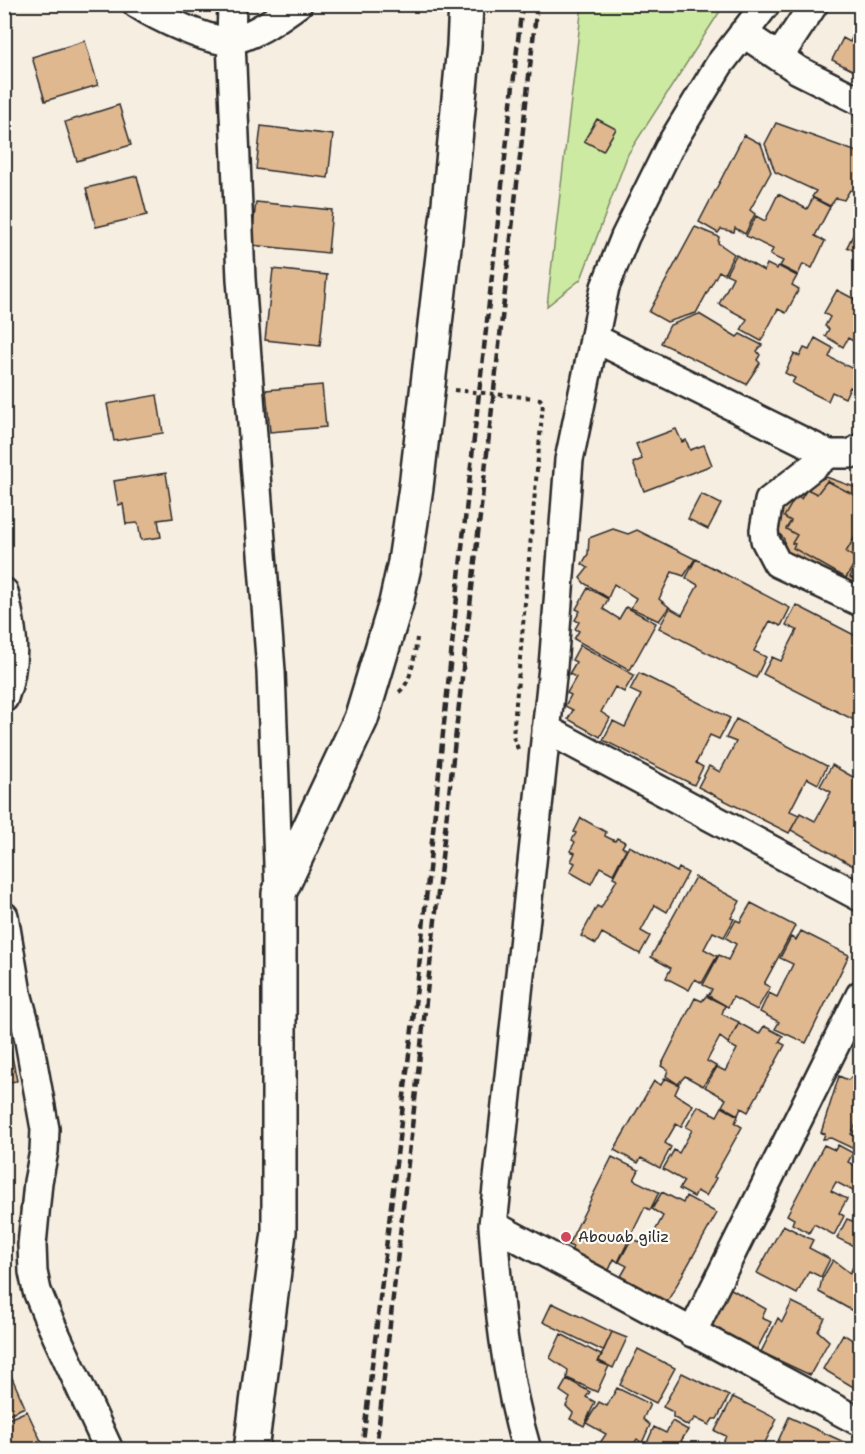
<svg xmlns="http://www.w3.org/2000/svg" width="865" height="1454" font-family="'Shantell Sans',sans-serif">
<rect width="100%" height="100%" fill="#f7eee2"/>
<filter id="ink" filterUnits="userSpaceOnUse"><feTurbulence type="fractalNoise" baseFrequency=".0167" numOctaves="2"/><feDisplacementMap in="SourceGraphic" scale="12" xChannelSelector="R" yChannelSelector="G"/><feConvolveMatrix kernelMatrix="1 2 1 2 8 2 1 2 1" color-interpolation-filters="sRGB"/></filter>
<g filter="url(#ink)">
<path fill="#cdeaa2" stroke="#7c8a66" stroke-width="1.5" d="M582 5H724L628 154 581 279 547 306Z"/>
<path fill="#dfb890" stroke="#2b2b2b" stroke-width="1.5" d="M860 20V74L832 60 843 38 850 42Z
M85 41 98 85 45 101 32 57Z
M119 105 131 145 77 161 65 122Z
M597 119 616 129 603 151 584 141Z
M776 123 860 153V186L854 191 850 190 844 200 836 198 830 206 812 197 816 191 775 172 765 144Z
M261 126 333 135 328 178 256 169Z
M744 135 761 144 771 172 750 210 755 214 745 234 735 228 734 232 721 229 718 233 699 222Z
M137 176 147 215 96 227 86 188Z
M778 194 807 209 813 198 830 207 815 236 825 241 812 268 803 264 798 275 780 266 783 261 770 255 773 249 746 236 756 216 765 221Z
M256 202 332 210 328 253 251 245Z
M695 227 719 237 718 243 734 254 724 274 719 271 696 313 667 322 649 312Z
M857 227 860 229V254L847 247Z
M736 255 764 271 767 264 777 269 778 266 797 276 792 285 799 289 786 313 778 309 761 341 741 330 747 319 719 304 733 277 726 274Z
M273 269 327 275 320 346 265 340Z
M837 290 860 302V345L848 338 843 347 825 336 829 329 825 326 830 317 824 313Z
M699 314 737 337 740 334 762 345 757 351 760 355 757 360 760 363 746 384 661 343 670 325Z
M815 338 833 348 829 357 859 372 860 368V392L850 387 845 398 832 392 828 401 792 383 795 378 785 373 794 354 800 356 804 348 809 350Z
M322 385 326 427 270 432 266 390Z
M157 395 163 433 114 441 107 404Z
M676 429 682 442 686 440 690 450 704 445 712 465 644 491 633 463 642 459 636 444Z
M166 473 173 518 158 520 161 537 141 540 138 523 126 524 123 504 118 505 114 481Z
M826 477 860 489V589L785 551 784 539 778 532 780 524 777 515 794 492Z
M827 481 860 498V528L846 552 857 559 846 578 793 548 795 544 792 543 797 535 786 529 791 521 784 517 796 496 801 499 807 489 817 494Z
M701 494 721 504 708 529 688 519Z
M613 529 628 534 637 530 695 559 684 576 672 572 659 599 669 607 659 621 631 608 636 598 614 584 608 598 584 583 580 578 588 568 582 564 588 554 589 538Z
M696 559 790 608 781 626 770 621 754 651 766 657 756 678 659 628 670 608 682 615 698 585 686 578Z
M859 560 860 561V583L850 577Z
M588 588 608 599 603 609 619 619 626 607 656 623 630 670 574 639 579 631 575 629 579 622 575 620 580 611 576 609Z
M796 605 860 638V684L855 696 860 698V707L854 720 763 674 772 657 781 661 797 630 786 625Z
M580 645 634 675 624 692 615 687 601 712 610 718 600 737 568 719 573 710 565 706 571 695 567 693 576 677 569 674 576 662 572 660Z
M639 673 730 718 719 739 710 735 696 763 703 767 694 785 603 740 613 721 625 727 641 695 630 690Z
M736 719 827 766 818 784 807 778 790 811 799 815 789 833 698 787 709 766 720 772 736 742 726 738Z
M832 765 860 781V870L791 830 800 813 815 821 831 792 820 786Z
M581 818 606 832 605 836 615 841 617 838 625 842 622 847 626 849 613 874 600 867 591 884 570 872 575 863 571 861 575 853 570 851 575 842 572 840 576 833 574 832Z
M629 846 677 872 679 868 688 873 667 912 655 905 641 931 650 936 640 954 602 933 596 944 581 936 597 906 601 908 617 879 613 877Z
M695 877 740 901 731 918 734 919 724 937 713 932 704 949 717 956 702 983 695 979 689 990 666 978 671 968 651 957Z
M751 903 795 926 764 984 770 987 757 1010 733 997 728 1007 708 997 712 989 703 985 719 955 728 960 736 944 726 938 736 920 740 922Z
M801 931 849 955 806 1043 775 1029 779 1022 760 1012 769 993 777 997 793 964 780 958 791 937 796 940Z
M707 995 725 1005 722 1014 739 1022 728 1043 720 1037 707 1061 716 1066 703 1086 685 1076 678 1084 666 1076 668 1070 661 1066 695 998 702 1001Z
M4 1017 17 1081 4 1083Z
M739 1023 759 1034 764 1026 783 1036 779 1042 785 1045 748 1112 741 1108 738 1115 722 1106 726 1099 705 1087 717 1067 725 1071 737 1049 728 1044Z
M839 1076 848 1080 852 1076 860 1079V1117L851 1134 858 1138 854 1149 831 1138 823 1139 825 1134 821 1133Z
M665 1078 679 1085 675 1094 693 1105 681 1127 676 1124 665 1143 671 1147 660 1168 641 1158 638 1163 614 1150 654 1081 661 1085Z
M698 1106 717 1116 722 1107 738 1116 735 1123 742 1127 714 1177 716 1178 706 1196 697 1191 694 1197 679 1189 684 1181 663 1169 674 1150 679 1153 692 1130 686 1127Z
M824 1145 835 1150 838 1145 853 1153 848 1162 860 1168V1183L855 1192 836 1182 831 1191 847 1199 839 1213 844 1216 834 1235 814 1224 809 1233 792 1224 794 1219 787 1215Z
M612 1157 639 1170 634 1180 659 1192 650 1210 645 1207 618 1262 614 1259 609 1270 590 1261 588 1264 569 1255 573 1247 568 1245Z
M662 1192 683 1203 686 1196 717 1213 666 1304 620 1278 627 1266 619 1262 632 1238 647 1246 663 1216 652 1209Z
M860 1212V1255L856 1252 858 1248 837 1238 847 1219 855 1222Z
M783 1225 813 1240 809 1248 830 1259 821 1277 809 1271 797 1294 757 1273Z
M833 1260 850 1273 856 1261 860 1264V1311L854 1307 853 1311 819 1292 822 1279Z
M726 1286 766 1309 762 1318 771 1322 754 1355 704 1328Z
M792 1302 825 1318 818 1331 829 1341 810 1375 761 1352 778 1318 782 1322Z
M552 1303 612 1332 603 1351 543 1322Z
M860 1329V1391L823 1369 843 1334 854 1341Z
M612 1332 627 1338 613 1368 599 1361Z
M561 1334 601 1355 598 1362 609 1366 597 1392 567 1378 568 1370 550 1358Z
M638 1349 675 1368 656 1403 620 1385Z
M9 1371 25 1407 4 1416V1373Z
M682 1373 729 1396 717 1419H713L709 1425 695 1418 688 1426 673 1417V1412L663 1407Z
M567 1379 590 1392 586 1397 595 1402 584 1426 570 1419 573 1413 566 1406 570 1398 560 1391Z
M617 1388 650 1404 643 1419 650 1425 642 1443 637 1439 630 1450H606L598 1446 606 1434 586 1423 599 1402 607 1406Z
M733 1397 777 1419 761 1450H753L745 1446 743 1450H735L723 1443 726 1436 715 1431Z
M27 1411 42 1443 28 1450H4V1421Z
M789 1417 846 1443 843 1450H774Z
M672 1421 688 1430 681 1441 696 1450H653L654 1448 646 1445 654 1427 666 1433Z"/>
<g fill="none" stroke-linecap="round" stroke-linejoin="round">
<g stroke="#2b2b2b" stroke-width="32">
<path id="street" d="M137 4C155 16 213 45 232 40 256 35 278 18 298 4
M232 4 231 41 241 279 271 671 279 892
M743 33 798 70 860 101
M779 57 814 4
M594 338 829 454H851L860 448
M829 454 769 501 764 530 765 540 777 563 860 602
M4 592C13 631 18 659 4 698
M546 729 860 897
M4 916 17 993 27 1030 45 1129 44 1151 38 1182 32 1245 33 1272 37 1291 46 1313 109 1450
M493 1225 860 1422
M692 1333 860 995
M527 1450C505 1377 498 1301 493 1225L553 667 569 460 605 287 625 237 671 144 719 65 766 4"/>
</g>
<g stroke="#2b2b2b" stroke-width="38">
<path id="secondary" d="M251 1450 279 1232V893L361 719 396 603 405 562 416 487 449 204 464 46 466 4"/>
</g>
<path stroke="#2b2b2b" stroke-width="4" stroke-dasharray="4.5 4.5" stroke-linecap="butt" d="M399 692C412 683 415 653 417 638
M518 749 513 736 543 403 540 399 534 398"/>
<use href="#street" stroke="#fdfcf7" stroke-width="27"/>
<use href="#secondary" stroke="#fdfcf7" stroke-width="33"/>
<path stroke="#2b2b2b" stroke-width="4.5" stroke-dasharray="9 4.5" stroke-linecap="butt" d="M362 1450 417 987 463 538 522 4
M376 1450 537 4"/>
<path stroke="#2b2b2b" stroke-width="4" stroke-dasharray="4.5 4.5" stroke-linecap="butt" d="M454 390 534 398"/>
</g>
</g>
<circle fill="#d1495b" stroke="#fdfcf7" stroke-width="2" cx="566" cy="1237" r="6"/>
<g text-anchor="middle" stroke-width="4.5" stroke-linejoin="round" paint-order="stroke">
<g font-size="15" fill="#2b2b2b" stroke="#fdfcf7" text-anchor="start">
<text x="578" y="1242">Abouab giliz</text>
</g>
</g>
<rect width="865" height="1454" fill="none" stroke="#fdfcf7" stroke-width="24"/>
<rect x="12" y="12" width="841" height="1430" fill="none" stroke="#2b2b2b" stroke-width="2" filter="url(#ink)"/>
</svg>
